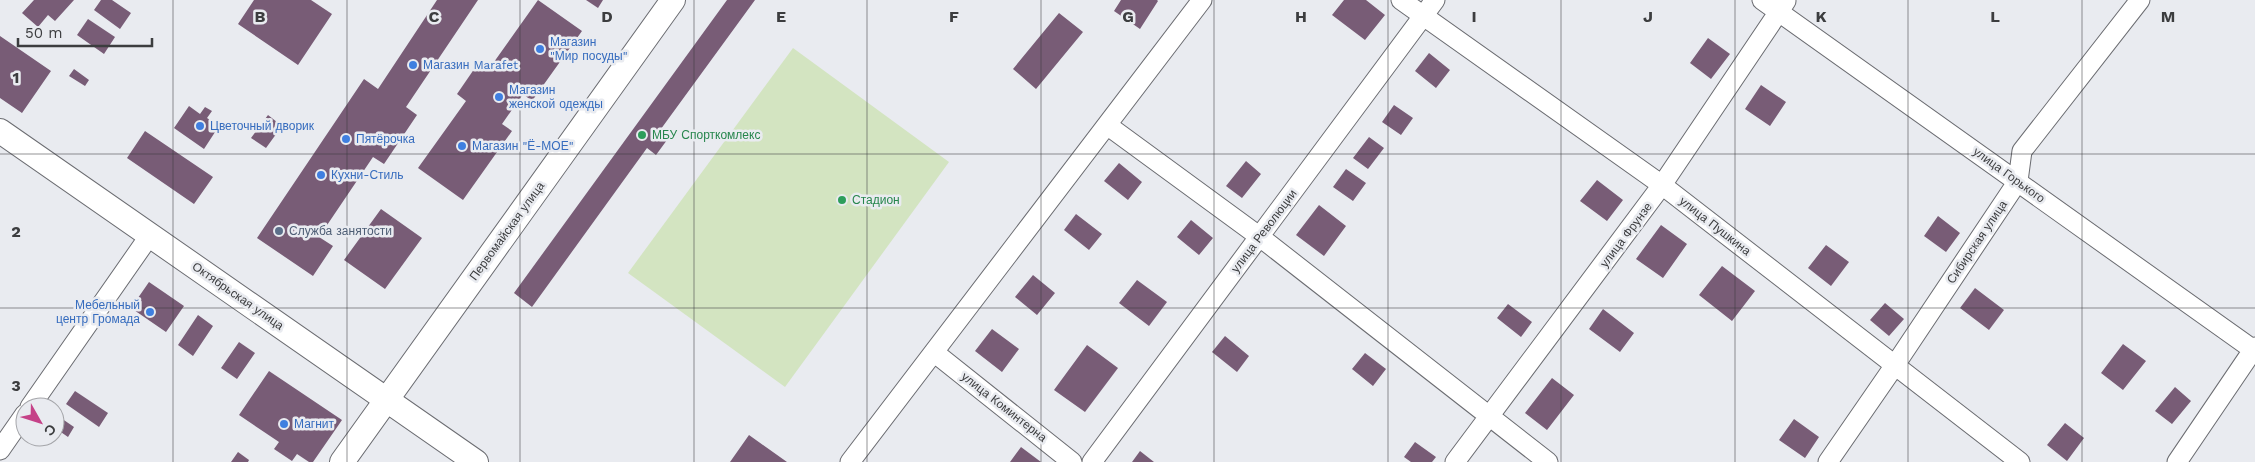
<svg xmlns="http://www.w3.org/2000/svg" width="2255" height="462" font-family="'Work Sans',sans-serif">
<rect width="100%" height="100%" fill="#e9ebf0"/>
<path fill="#d3e4c1" d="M793 48 949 162 785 387 628 273Z"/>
<path fill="#785c76" d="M34 0H74L55 21 48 15 38 27 22 13Z
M101 0H112L131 13 120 29 94 10Z
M254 0H311L332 14 298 65 238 24Z
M437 0H478L406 107 417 115 384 164 373 157 319 237 333 246 313 276 257 238 364 79 378 89Z
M538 0 582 31 532 101 523 94 502 124 512 131 463 200 418 168 466 101 457 94 479 62 489 69Z
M586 0H603L598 8Z
M727 0H755L658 133 667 140 656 155 647 148 532 307 514 293Z
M1121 0H1157L1158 1 1140 29 1114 11Z
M1344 0H1366L1385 15 1365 40 1332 15Z
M1059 13 1083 32 1036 89 1013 69Z
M88 19 115 37 104 54 77 35Z
M0 36 51 71 22 113 0 98Z
M1708 38 1730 54 1711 79 1690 63Z
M1429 53 1450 70 1436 88 1415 71Z
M74 69 89 80 85 86 69 76Z
M1761 85 1786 102 1770 126 1745 109Z
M1394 105 1413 118 1401 135 1382 122Z
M189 106 200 114 205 107 212 111 207 118 219 126 204 149 174 128Z
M268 115 282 126 266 148 251 138Z
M145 131 213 177 194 204 127 158Z
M1369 137 1384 148 1368 169 1353 158Z
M1246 161 1261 174 1242 198 1226 186Z
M1119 163 1142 182 1128 200 1104 181Z
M1346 169 1366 183 1353 201 1333 187Z
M1597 180 1623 200 1607 221 1580 201Z
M1319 205 1346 226 1324 256 1296 235Z
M381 209 422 238 385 289 344 260Z
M1076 214 1102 234 1089 250 1064 230Z
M1938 216 1960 233 1946 252 1924 236Z
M1191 220 1213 238 1199 255 1177 237Z
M1661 225 1687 244 1663 278 1636 259Z
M1826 245 1849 262 1831 286 1808 268Z
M1722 266 1755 291 1732 321 1699 295Z
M1033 275 1055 293 1037 315 1015 297Z
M1137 280 1167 302 1149 326 1119 303Z
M149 282 184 306 166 332 131 308Z
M1975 288 2004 310 1989 330 1960 308Z
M1885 303 1904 319 1889 336 1870 320Z
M1508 304 1532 322 1521 337 1497 318Z
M1603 309 1634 333 1620 352 1589 329Z
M198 315 213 326 193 356 178 345Z
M992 329 1019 349 1002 372 975 351Z
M1225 336 1249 356 1237 372 1212 352Z
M239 342 255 353 237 379 221 368Z
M2123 344 2146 361 2123 390 2101 373Z
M1087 345 1118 368 1085 412 1054 390Z
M1365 353 1386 369 1373 386 1352 369Z
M269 371 342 420 313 462H309L297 454 292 461 274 449 279 442 239 415Z
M1552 378 1574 395 1547 430 1525 413Z
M2175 387 2191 401 2172 424 2155 411Z
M75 391 108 413 99 427 66 404Z
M58 416 74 427 68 437 55 428V421Z
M1794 419 1819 437 1805 458 1779 440Z
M2065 423 2084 438 2067 461 2047 445Z
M749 435 787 462H730Z
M1415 442 1436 457 1432 462H1411L1404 457Z
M1021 447 1041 462H1010Z
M1140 451 1154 462H1132Z
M238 452 249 460 248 462H231Z"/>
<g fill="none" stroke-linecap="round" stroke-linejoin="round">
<g stroke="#6b6c71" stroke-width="21">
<path id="minor" d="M1401 0 1662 185 2020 462
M1762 0 2255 351
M1107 125 1260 237 1548 462
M935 353 1072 462
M30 407 150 235
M0 450 25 414
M850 462 1202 0
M1092 462 1435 0
M1455 462 1662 185 1786 1
M1828 462 1895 365 2018 181 2022 151 2140 0
M2177 462 2255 347"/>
</g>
<g stroke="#6b6c71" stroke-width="26">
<path id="tertiary" d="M0 131 476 462
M342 462 673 0"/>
</g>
<use href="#minor" stroke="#fff" stroke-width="19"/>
<use href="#tertiary" stroke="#fff" stroke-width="24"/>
</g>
<path fill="none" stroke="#3c3d3f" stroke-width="1" stroke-opacity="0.55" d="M173 0V462M347 0V462M520 0V462M694 0V462M867 0V462M1041 0V462M1214 0V462M1388 0V462M1561 0V462M1735 0V462M1908 0V462M2082 0V462M0 154H2255M0 308H2255"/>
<g fill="#3f7fe0" stroke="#e9ebf0" stroke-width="2">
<circle cx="540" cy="49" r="5"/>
<circle cx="413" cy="65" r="5"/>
<circle cx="499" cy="97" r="5"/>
<circle cx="200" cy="126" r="5"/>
<circle cx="346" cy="139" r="5"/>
<circle cx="462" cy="146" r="5"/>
<circle cx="321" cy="175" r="5"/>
<circle cx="150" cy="312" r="5"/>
<circle cx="284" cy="424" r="5"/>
</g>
<g fill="#2e9e5b" stroke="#e9ebf0" stroke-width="2">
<circle cx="642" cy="135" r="5"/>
<circle cx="842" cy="200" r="5"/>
</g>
<circle fill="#5c6f8a" stroke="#e9ebf0" stroke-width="2" cx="279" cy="231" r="5"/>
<g text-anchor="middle" stroke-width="5" stroke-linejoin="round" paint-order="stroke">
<g font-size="12" fill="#366cbe" stroke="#e9ebf0" text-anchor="start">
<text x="550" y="46">Магазин<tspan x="550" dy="14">"Мир посуды"</tspan></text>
<text x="423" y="69">Магазин Marafet</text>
<text x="509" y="94">Магазин<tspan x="509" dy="14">женской одежды</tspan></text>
<text x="210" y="130">Цветочный дворик</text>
<text x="356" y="143">Пятёрочка</text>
<text x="472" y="150">Магазин "Ё-МОЕ"</text>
<text x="331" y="179">Кухни-Стиль</text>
<text x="140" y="309" text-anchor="end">Мебельный<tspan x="140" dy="14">центр Громада</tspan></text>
<text x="294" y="428">Магнит</text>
</g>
<g font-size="12" fill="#27864d" stroke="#e9ebf0" text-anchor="start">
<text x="652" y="139">МБУ Спорткомлекс</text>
<text x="852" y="204">Стадион</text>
</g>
<g font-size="12" fill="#3c3d3f" stroke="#e9ebf0">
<text transform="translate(2009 175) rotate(36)" y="4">улица Горького</text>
<text transform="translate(1715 226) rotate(38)" y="4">улица Пушкина</text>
<text transform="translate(507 231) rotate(-54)" y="4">Первомайская улица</text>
<text transform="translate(1264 231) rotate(-53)" y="4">улица Революции</text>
<text transform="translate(1626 235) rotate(-53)" y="4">улица Фрунзе</text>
<text transform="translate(1977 242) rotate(-56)" y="4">Сибирская улица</text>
<text transform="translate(238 296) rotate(35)" y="4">Октябрьская улица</text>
<text transform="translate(1004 407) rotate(38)" y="4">улица Коминтерна</text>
</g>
<g font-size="12" fill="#4e5e75" stroke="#e9ebf0" text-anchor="start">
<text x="289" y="235">Служба занятости</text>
</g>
</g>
<g font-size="16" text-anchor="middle" font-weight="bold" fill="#3c3d3f" stroke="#e9ebf0" stroke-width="5" stroke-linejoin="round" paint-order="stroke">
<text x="260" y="22">B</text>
<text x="434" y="22">C</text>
<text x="607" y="22">D</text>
<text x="781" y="22">E</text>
<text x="954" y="22">F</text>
<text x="1128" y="22">G</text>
<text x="1301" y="22">H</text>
<text x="1474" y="22">I</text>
<text x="1648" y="22">J</text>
<text x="1821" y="22">K</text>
<text x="1995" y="22">L</text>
<text x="2168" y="22">M</text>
<text x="16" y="83">1</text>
<text x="16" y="237">2</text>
<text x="16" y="391">3</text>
</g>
<g transform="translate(40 422) rotate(129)"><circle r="24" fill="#e9ebf0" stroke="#a4a5a9"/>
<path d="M0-4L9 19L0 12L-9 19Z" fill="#c54288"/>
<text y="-8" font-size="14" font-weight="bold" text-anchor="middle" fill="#3c3d3f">С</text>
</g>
<path d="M18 38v8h134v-8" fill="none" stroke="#3c3d3f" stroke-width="2.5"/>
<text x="25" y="38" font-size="15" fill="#3c3d3f" stroke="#e9ebf0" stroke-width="4" paint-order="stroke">50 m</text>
</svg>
